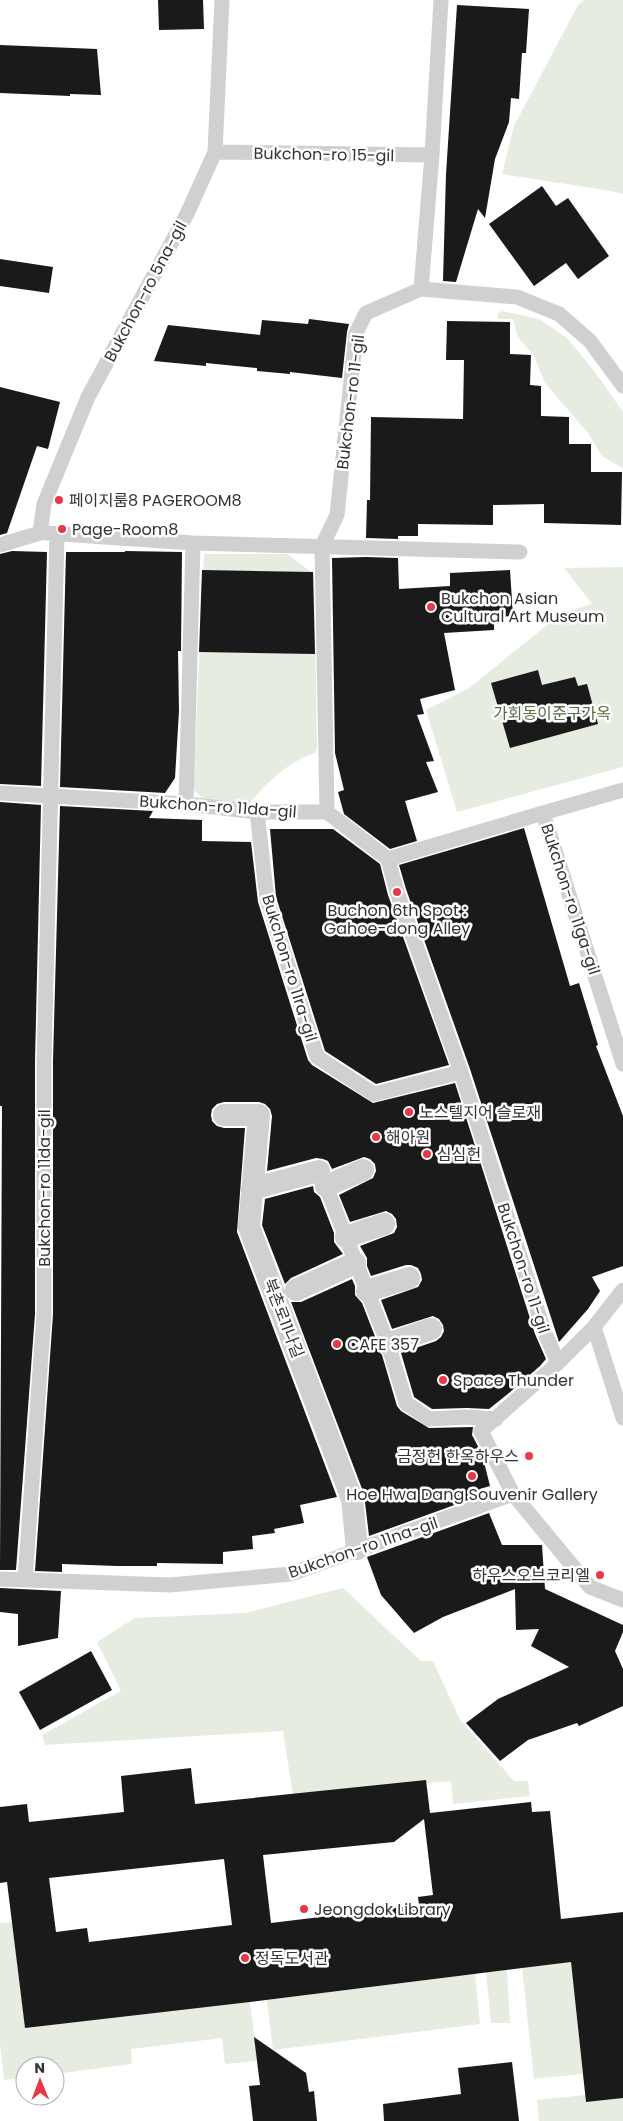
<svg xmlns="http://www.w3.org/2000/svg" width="623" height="2121" font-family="Poppins,'Noto Sans KR',sans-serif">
<rect width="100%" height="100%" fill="#fff"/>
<path fill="#e6ecdf" d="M584 0H623V194L611 191 502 174 514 126 578 5Z
M502 311 539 319 567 338 595 372 623 412V472L622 468 602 456 588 433 545 383 534 356 518 337 513 319H498V314Z
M204 554H287L314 574 317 749 315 753C289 761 266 783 249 804L205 801 193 789Z
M623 567V767L457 812 426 710 469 688 562 613 592 604 564 568Z
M343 1588 421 1661H433L460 1720 514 1781H528L530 1796 453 1804 451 1781 293 1795 283 1731 45 1745 42 1735 121 1691 97 1642 135 1618 245 1613Z
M12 1922 25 2027 250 2001 257 2061 225 2064 222 2038 131 2049 132 2064 55 2074V2066H25V2078L4 2080 0 2044V1923Z
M568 1936 583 2074 534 2079 522 1967Z
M507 1970 510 2023H491L486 1972Z
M475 1973 480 2024 273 2050 267 2000Z
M585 2095 586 2101 623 2098V2121H539L537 2100Z"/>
<path fill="#1a1a1a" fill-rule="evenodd" d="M158 0H203L204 29 159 30Z
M457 5 529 9 526 53H522L519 99 511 98 509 122 495 159 485 218 478 209 456 282 443 281 446 174Z
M0 45 97 49 101 95 70 94V96L0 93Z
M542 186 556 206 568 198 609 256 578 279 566 263 534 286 489 224Z
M0 259 53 267 49 293 0 286Z
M309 319 349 324 347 332 342 378 290 372V374L257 371V368L206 363V366L154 361 168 325 260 335 262 320 308 324Z
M447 321 510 322V354L531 355 530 385 541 386V416L569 417V444H591V472H622L621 525 544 523V504L493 505V525L418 524V536H398V539L366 538 367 500H370L371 417 463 419 464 360H446Z
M0 387 60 402 48 449 37 446 7 533 0 535Z
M12 551 47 552 41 786 0 784V554Z
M125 551 182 552 181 651H178L179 711 175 778 165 793 60 787 66 552H125Z
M366 557 398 558 399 589 450 586V573L510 570 513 616 494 617V630L444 633 455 690 420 699 424 714 417 715 434 761 426 762 438 792 405 801 417 841 390 849 344 814 338 792 344 790 335 753 332 558Z
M202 570 313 572 315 654 199 652Z
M538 670 542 685 575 677 578 686 587 684 598 724 510 748 491 683Z
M0 802 41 805 35 1061V1314L16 1570H0L2 1106H0Z
M60 806 153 811 149 818 202 820V841L251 842 258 902 308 1060 312 1065 373 1103 455 1083 535 1334 546 1359 540 1366 509 1393 489 1409 467 1408 432 1409 414 1397 401 1353 436 1341 441 1337 444 1331 443 1325 439 1319 433 1316 392 1329 381 1300 418 1287 422 1280 421 1274 418 1268 411 1265H406L371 1276 367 1266V1258L360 1246 394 1233 397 1227 396 1219 392 1214 386 1211 350 1222 339 1195 373 1178 376 1171 375 1164 370 1159 364 1157 332 1169 328 1161 323 1159 316 1158 267 1171 272 1116 270 1109 265 1104 259 1102H224L217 1104 212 1109 211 1115 212 1121 217 1126 224 1128H245L237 1232 337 1497 300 1505 304 1523 274 1529 275 1533 252 1536 253 1549 223 1552V1564L157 1563V1566H117L62 1564V1572L35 1571 53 1314V1061Z
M524 828 570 986 579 983 598 1045 596 1046 623 1116V1266L592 1277 600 1291 588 1309 559 1342 470 1069 406 889 399 865Z
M270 829H333L380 864 388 895 449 1065 376 1084 325 1051 276 897Z
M313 1186 314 1192 320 1197 334 1233V1242L343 1254 291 1278 285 1284 262 1225 265 1199Z
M352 1279 355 1286V1295L362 1303 376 1339V1348L382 1355 397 1406 401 1411 429 1428 473 1427 472 1435 482 1454 490 1486 480 1489 482 1495 369 1536 364 1494 291 1302H301Z
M489 1513 502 1545H542L545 1589 623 1625V1632L615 1651 623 1669V1706L579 1726 577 1723 528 1740 500 1761 466 1723 498 1699 569 1667 531 1646 539 1629 516 1630 515 1589 443 1617 414 1633 381 1595 367 1557Z
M0 1588 61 1591 58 1638 18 1646V1614L0 1612Z
M91 1651 112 1690 40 1730 19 1692Z
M191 1768 195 1804 426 1780 430 1813 531 1802 532 1812 550 1811 561 1919 623 1912V2098L586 2102 571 1962 250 2002 25 2028 7 1882 0 1883V1807L27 1804 29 1822 124 1812 121 1776ZM424 1819 433 1895 418 1897 419 1905 271 1923 263 1855 394 1842ZM224 1859 232 1925 89 1942 87 1928 56 1932 49 1878Z
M254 2037 306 2073 309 2092 314 2091 317 2121H253L249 2086 260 2085Z
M512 2062 519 2121H384L383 2104 461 2094 458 2068Z"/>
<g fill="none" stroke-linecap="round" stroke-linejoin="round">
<path stroke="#d0d0d0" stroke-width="15" d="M215 152 432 155
M421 289 432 155 441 0
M46 533 193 543 520 552
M0 545 40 533 44 504 88 397 187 214 215 152 222 0
M623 790 543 813 623 1064
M0 793 186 804 257 812H327L388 859 543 813
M186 804 193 543
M257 812 267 899 317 1057 374 1094 461 1072
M327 812 322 546 337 515 356 333 366 313 421 289 517 297 559 314 590 341 623 386
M388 859 397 892 461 1072 544 1331 558 1363 481 1431 513 1494 590 1587 623 1600
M323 1179 388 1344 406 1403 429 1419 467 1417 496 1419
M623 1290 594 1327 623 1418
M558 1363 594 1327
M0 1579 170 1585 291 1574 513 1494
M25 1580 44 1314V1061L57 534"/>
<path stroke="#d0d0d0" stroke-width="22" d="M224 1115H259L249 1227 352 1499 357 1549
M326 1186 363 1170
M252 1189 319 1171
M346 1237 384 1224
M296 1290 355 1263
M367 1291 409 1278
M388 1344 431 1329"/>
</g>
<g fill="#e63946" stroke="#fff" stroke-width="2">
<circle cx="59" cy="500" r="5"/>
<circle cx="62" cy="529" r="5"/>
<circle cx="431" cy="607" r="5"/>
<circle cx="397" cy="892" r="5"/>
<circle cx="409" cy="1112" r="5"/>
<circle cx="376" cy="1137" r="5"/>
<circle cx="427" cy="1154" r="5"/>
<circle cx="337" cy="1344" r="5"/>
<circle cx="443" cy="1380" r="5"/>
<circle cx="529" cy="1456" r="5"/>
<circle cx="472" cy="1476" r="5"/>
<circle cx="600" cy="1575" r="5"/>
<circle cx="304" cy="1909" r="5"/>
<circle cx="245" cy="1958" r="5"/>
</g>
<g text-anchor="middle" stroke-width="5" stroke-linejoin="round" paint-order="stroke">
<g font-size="16" fill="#333" stroke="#fff">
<text transform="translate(324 154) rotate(1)" y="6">Bukchon-ro 15-gil</text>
<text transform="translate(145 291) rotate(-62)" y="6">Bukchon-ro 5na-gil</text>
<text transform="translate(350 402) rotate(-83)" y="6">Bukchon-ro 11-gil</text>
<text transform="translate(218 806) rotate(4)" y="6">Bukchon-ro 11da-gil</text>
<text transform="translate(571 899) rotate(72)" y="6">Bukchon-ro 11ga-gil</text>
<text transform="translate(290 968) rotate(73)" y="6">Bukchon-ro 11ra-gil</text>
<text transform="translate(44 1188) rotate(-90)" y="6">Bukchon-ro 11da-gil</text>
<text transform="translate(524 1268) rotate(72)" y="6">Bukchon-ro 11-gil</text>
<text transform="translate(284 1318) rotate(69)" y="6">북촌로11나길</text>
<text transform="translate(363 1547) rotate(-19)" y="6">Bukchon-ro 11na-gil</text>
</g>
<g font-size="16" fill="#333" stroke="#fff" text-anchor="start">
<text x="69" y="506">페이지룸8 PAGEROOM8</text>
<text x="72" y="535">Page-Room8</text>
<text x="441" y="604">Bukchon Asian<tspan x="441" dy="18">Cultural Art Museum</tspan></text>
<text x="397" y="916" text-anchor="middle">Buchon 6th Spot :<tspan x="397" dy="18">Gahoe-dong Alley</tspan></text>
<text x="419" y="1118">노스텔지어 슬로재</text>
<text x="386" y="1143">해아원</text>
<text x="437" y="1160">심심헌</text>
<text x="347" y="1350">CAFE 357</text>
<text x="453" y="1386">Space Thunder</text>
<text x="519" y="1462" text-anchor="end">금정헌 한옥하우스</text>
<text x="472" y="1500" text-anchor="middle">Hoe Hwa Dang Souvenir Gallery</text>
<text x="590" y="1581" text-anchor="end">하우스오브코리엘</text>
<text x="314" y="1915">Jeongdok Library</text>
<text x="255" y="1964">정독도서관</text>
</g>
<g font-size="16" fill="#56703f" stroke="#fff">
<text x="552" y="719">가회동이준구가옥</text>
</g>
</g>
<g transform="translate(40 2081) rotate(359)"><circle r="24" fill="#ffffff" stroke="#adadad"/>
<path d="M0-4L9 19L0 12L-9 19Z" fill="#e63946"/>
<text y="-8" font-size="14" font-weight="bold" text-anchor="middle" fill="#333333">N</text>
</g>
</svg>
